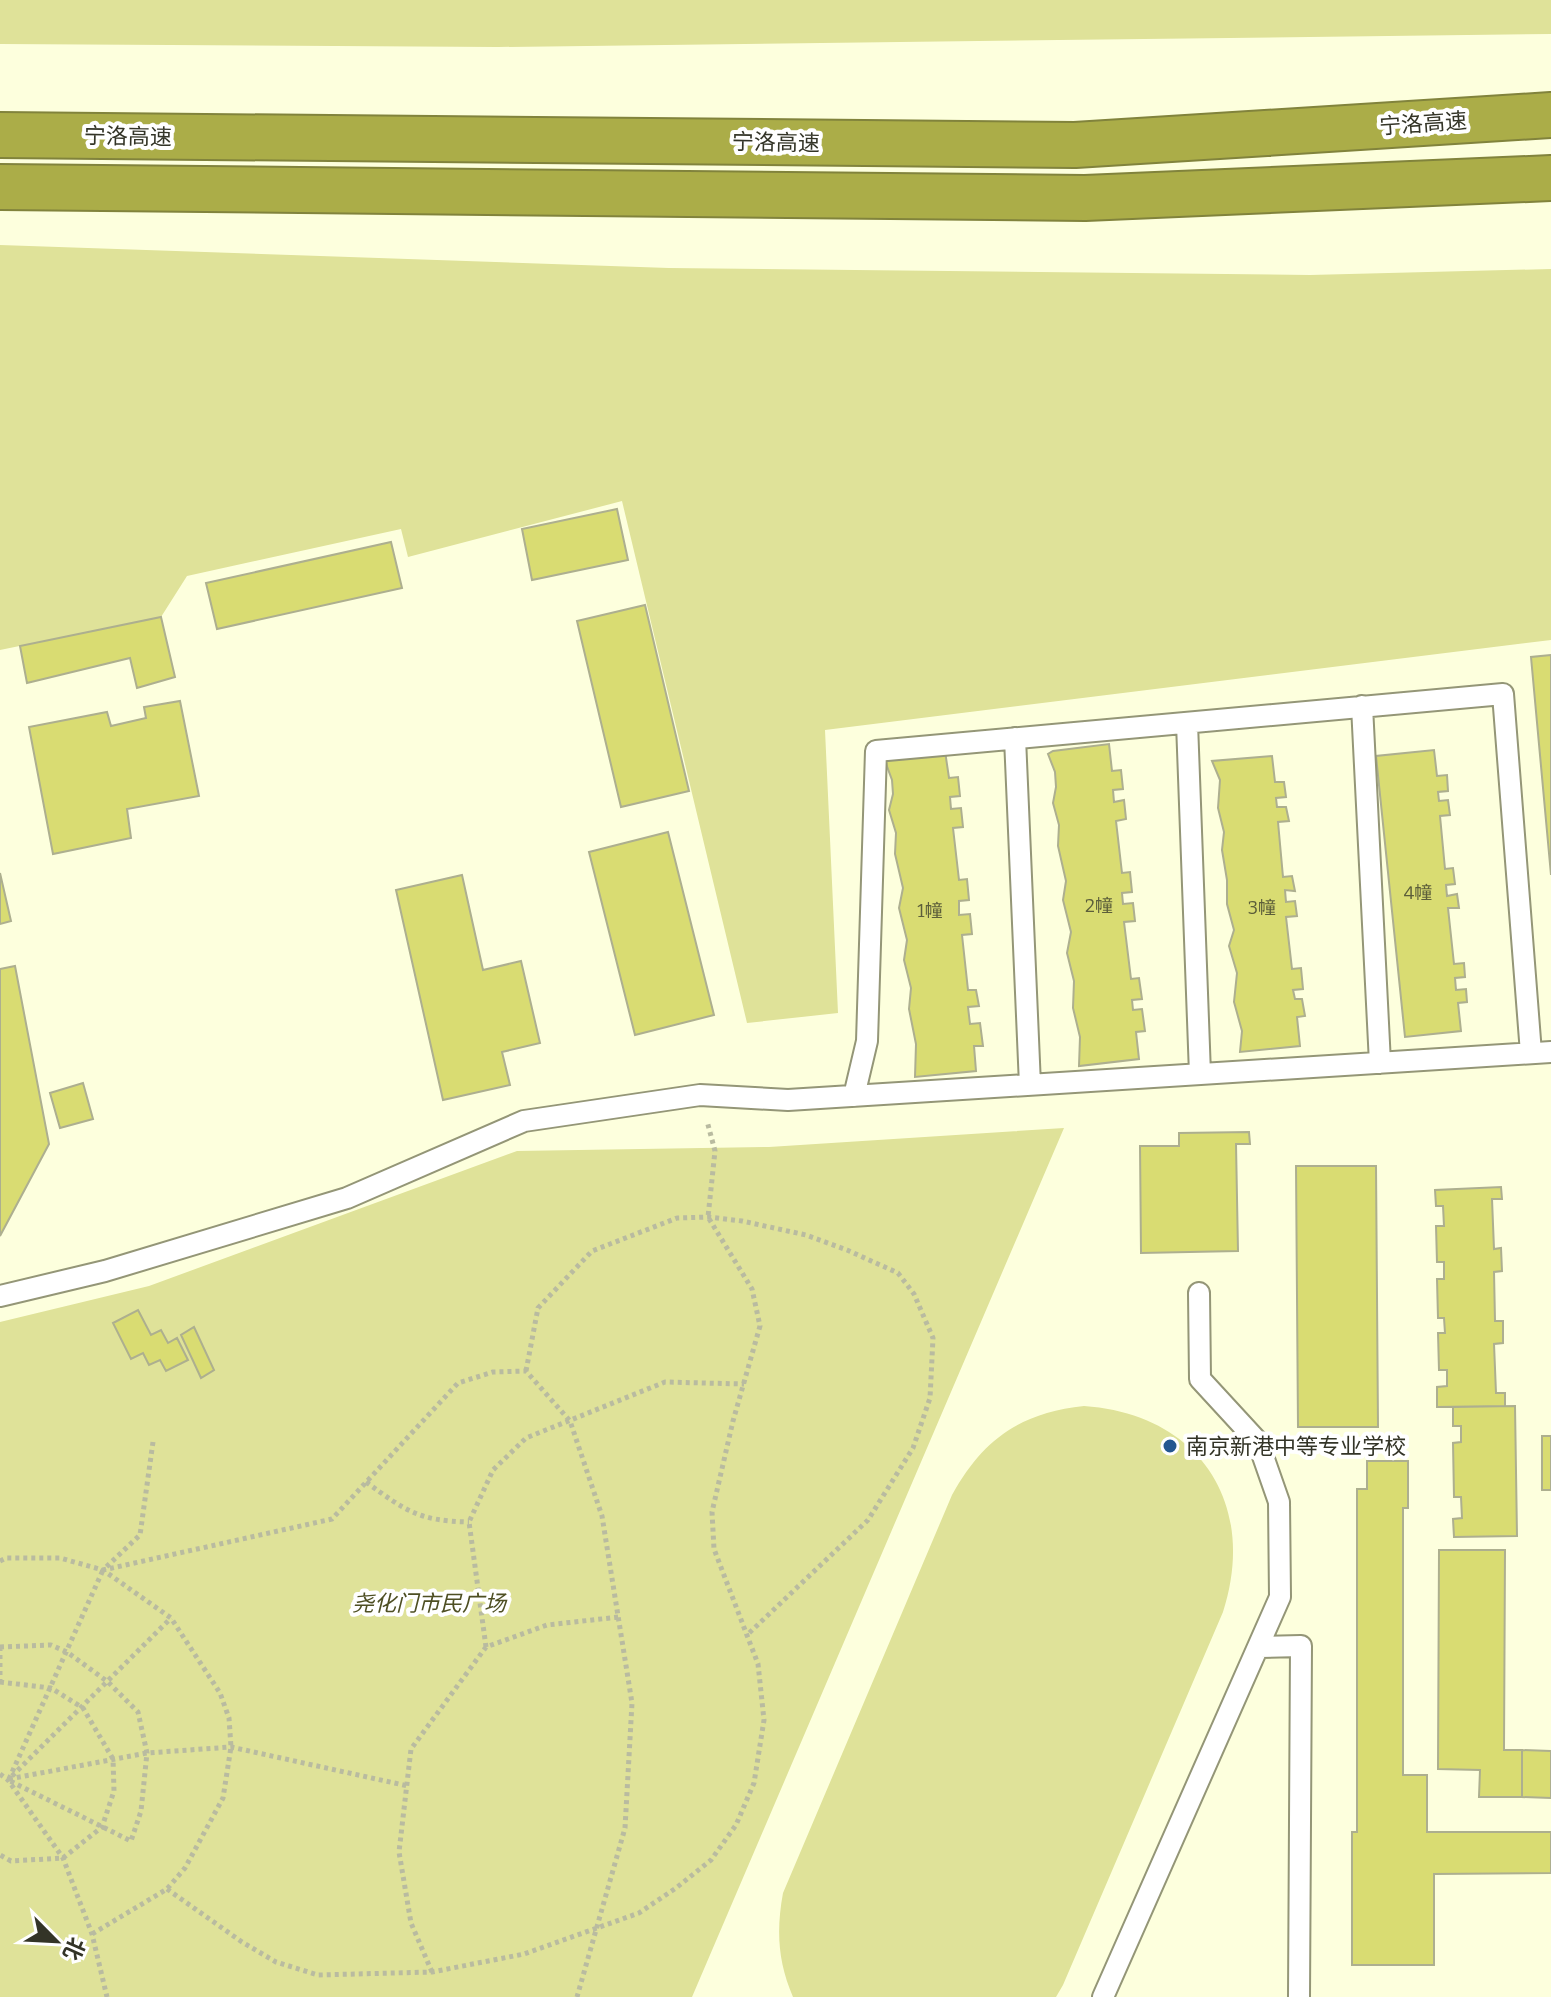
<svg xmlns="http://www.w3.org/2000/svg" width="1551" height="1997" font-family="Bitter,'Noto Sans SC',serif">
<rect width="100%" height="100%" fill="#fdffdd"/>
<path fill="#dfe299" d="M0 0H1551V34L498 47 0 44Z
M0 245 669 268 1310 275 1551 269V640L825 730 838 1013 747 1023 622 501 408 557 401 529 187 576 161 617 0 650Z
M1064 1128 692 1997H0V1322L149 1286 517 1151 769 1147Z
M1084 1406C1199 1414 1258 1503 1223 1612L1063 1985 1056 1997H793C778 1962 776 1931 783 1893L952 1495C983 1439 1020 1413 1084 1406Z"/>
<path fill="#d9dc72" stroke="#adaf8f" stroke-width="2" d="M617 509 628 560 532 580 522 529Z
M391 542 402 588 217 629 206 583Z
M645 605 689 791 621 807 577 621Z
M161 617 175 677 137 688 130 658 27 683 20 646Z
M1551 655V875L1531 657Z
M180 701 199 796 127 809 131 838 53 854 29 727 107 712 111 726 146 718 144 707Z
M1109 744 1112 771 1121 770 1123 789 1113 790 1114 802 1124 800 1126 819 1116 821 1122 873 1130 872 1132 892 1122 893 1123 904 1133 903 1135 921 1124 922 1131 979 1139 978 1142 999 1132 1000 1133 1010 1142 1009 1145 1031 1136 1032 1139 1059 1079 1066 1080 1037 1073 1008 1074 981 1067 953 1071 932 1063 900 1066 881 1058 846 1059 825 1053 803 1056 787 1055 772 1048 754 1053 751Z
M1434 750 1437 776 1447 775 1448 791 1438 792 1439 801 1448 800 1450 815 1440 816 1445 869 1453 868 1455 884 1446 885 1447 896 1457 894 1459 908H1448L1454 964 1464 963 1465 977 1455 978 1456 990 1466 989 1467 1002 1458 1003 1461 1031 1405 1037 1376 756Z
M945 751 949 778 958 777 960 796 950 797 951 809 961 808 963 827 953 828 959 880 967 879 969 900 959 901V915L970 914 972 934 962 935 968 990H976L979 1006 968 1007 970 1024 980 1023 983 1046H974L976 1071 915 1077 916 1044 909 1009 911 988 904 960 907 940 899 908 903 888 895 854 896 833 889 810 893 794 892 780 885 761 890 758Z
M1272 756 1275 782H1284L1286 797 1276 798 1277 807H1286L1289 821 1278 822 1283 877 1292 876 1295 891 1285 890 1286 902 1295 901 1297 916 1286 917 1292 969 1301 968 1303 989 1293 990 1295 999H1302L1305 1016 1297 1017 1300 1046 1240 1052 1242 1031 1234 1002 1237 973 1229 946 1234 930 1227 904V880L1222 850 1224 832 1218 808 1220 780 1212 761Z
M668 832 714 1015 635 1035 589 852Z
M0 873 11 921 0 924Z
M462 875 483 970 521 961 540 1043 502 1052 510 1085 443 1100 396 890Z
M15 966 49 1144 0 1236V969Z
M83 1083 93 1119 60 1128 50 1093Z
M1249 1132 1250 1144H1236L1238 1251 1141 1253 1140 1146H1179V1133Z
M1296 1166H1376L1378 1427H1298Z
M1501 1187 1502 1199H1492L1494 1249 1501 1248 1502 1271 1494 1272 1495 1321H1503V1343L1494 1344 1496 1393H1505V1406L1437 1407V1387L1447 1386V1370H1439L1438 1333H1445L1444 1318H1438L1437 1279H1444V1262H1437L1436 1226H1444L1443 1206H1436L1435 1190Z
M138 1310 151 1335 161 1330 168 1343 177 1338 188 1360 166 1371 160 1360 149 1365 143 1353 131 1359 113 1323Z
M194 1327 214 1370 201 1378 181 1335Z
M1515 1406 1517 1536 1454 1537 1453 1519 1462 1518 1461 1497H1454L1453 1443 1461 1442V1426H1453V1407Z
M1542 1436H1551V1490H1542Z
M1367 1461H1408V1508H1403V1775H1427V1832H1551V1873L1434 1874V1965H1352V1832H1357V1489H1367Z
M1439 1550H1505L1504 1750H1522V1797H1479L1480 1770 1438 1769Z
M1522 1750 1551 1751V1798L1522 1797Z"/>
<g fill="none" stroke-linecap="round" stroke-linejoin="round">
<g stroke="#949677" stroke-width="24">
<path id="lane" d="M1362 706 1380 1063
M1187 723 1200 1074
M1015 738 1030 1085
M854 1096 867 1041 876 751 1503 694 1531 1053
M0 1296 105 1271 347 1198 524 1121 700 1095 788 1100 1551 1052
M1260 1647 1301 1646 1299 1997
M1103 1997 1280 1597 1279 1502 1258 1442 1200 1379 1199 1293"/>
</g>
<g stroke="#81833c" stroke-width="48">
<path id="highway" d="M0 135 1075 145 1551 115
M0 187 1085 198 1551 178"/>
</g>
<path stroke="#b9bba0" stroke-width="5" stroke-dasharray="4 4" stroke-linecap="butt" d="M526 1371 538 1308 592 1251 677 1218 708 1217 742 1221 806 1235 847 1250 898 1273 914 1294 933 1338 930 1398 913 1448 868 1520 746 1636
M153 1442 140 1535 103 1570 332 1519 458 1383 493 1372 526 1371 570 1421 602 1516 632 1703 625 1828 577 1997
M366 1482C406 1511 419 1521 469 1522
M0 1561 6 1558H60L103 1570 171 1618 220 1693 229 1718 231 1747 223 1798 185 1868 167 1889 92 1934
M0 1647 51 1645 67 1652 108 1682 138 1712 147 1753 141 1811 131 1841 8 1780
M0 1647V1682
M486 1647 469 1522 493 1470 526 1438 665 1382 744 1384
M0 1682 51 1688 83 1708 113 1759 114 1791 102 1827 63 1858 11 1861 0 1855
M0 1774 8 1780 63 1858 92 1934 107 1997
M12 1776 171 1618
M9 1779 147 1753 231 1747 408 1786
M9 1779 103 1570
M167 1889 242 1942 276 1962 318 1975 432 1972 524 1954 639 1913 676 1888 711 1860 736 1825 754 1783 764 1720 758 1664 714 1549 712 1512 733 1421 760 1326 752 1289 708 1217 715 1151 707 1121
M432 1972 411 1923 399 1852 411 1749 486 1647 547 1625 619 1617"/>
<use href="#lane" stroke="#fff" stroke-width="20"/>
<use href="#highway" stroke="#abad48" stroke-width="44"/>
</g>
<circle fill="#245790" stroke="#fff" stroke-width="3" cx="1170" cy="1446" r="8"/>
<g text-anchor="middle" stroke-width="8" stroke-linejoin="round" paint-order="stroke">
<g font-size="18" fill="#5c5e3a">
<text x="1418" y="899">4幢</text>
<text x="1099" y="912">2幢</text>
<text x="1262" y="914">3幢</text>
<text x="930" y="917">1幢</text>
</g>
<g font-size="22" fill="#333427" stroke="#fff">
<text transform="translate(1423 123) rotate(-4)" y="8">宁洛高速</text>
<text transform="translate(128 136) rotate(1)" y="8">宁洛高速</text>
<text transform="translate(776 142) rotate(1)" y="8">宁洛高速</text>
</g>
<g font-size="22" fill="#333427" stroke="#fff" text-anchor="start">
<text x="1186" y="1454">南京新港中等专业学校</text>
</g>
<g font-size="22" font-style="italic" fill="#4e4f23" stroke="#fff">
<text x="429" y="1611">尧化门市民广场</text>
</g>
</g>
<g transform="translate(56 1941) rotate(114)" stroke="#ffffff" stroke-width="6" paint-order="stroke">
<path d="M0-6L14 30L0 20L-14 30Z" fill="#333427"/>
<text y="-12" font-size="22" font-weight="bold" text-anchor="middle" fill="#333427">北</text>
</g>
</svg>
